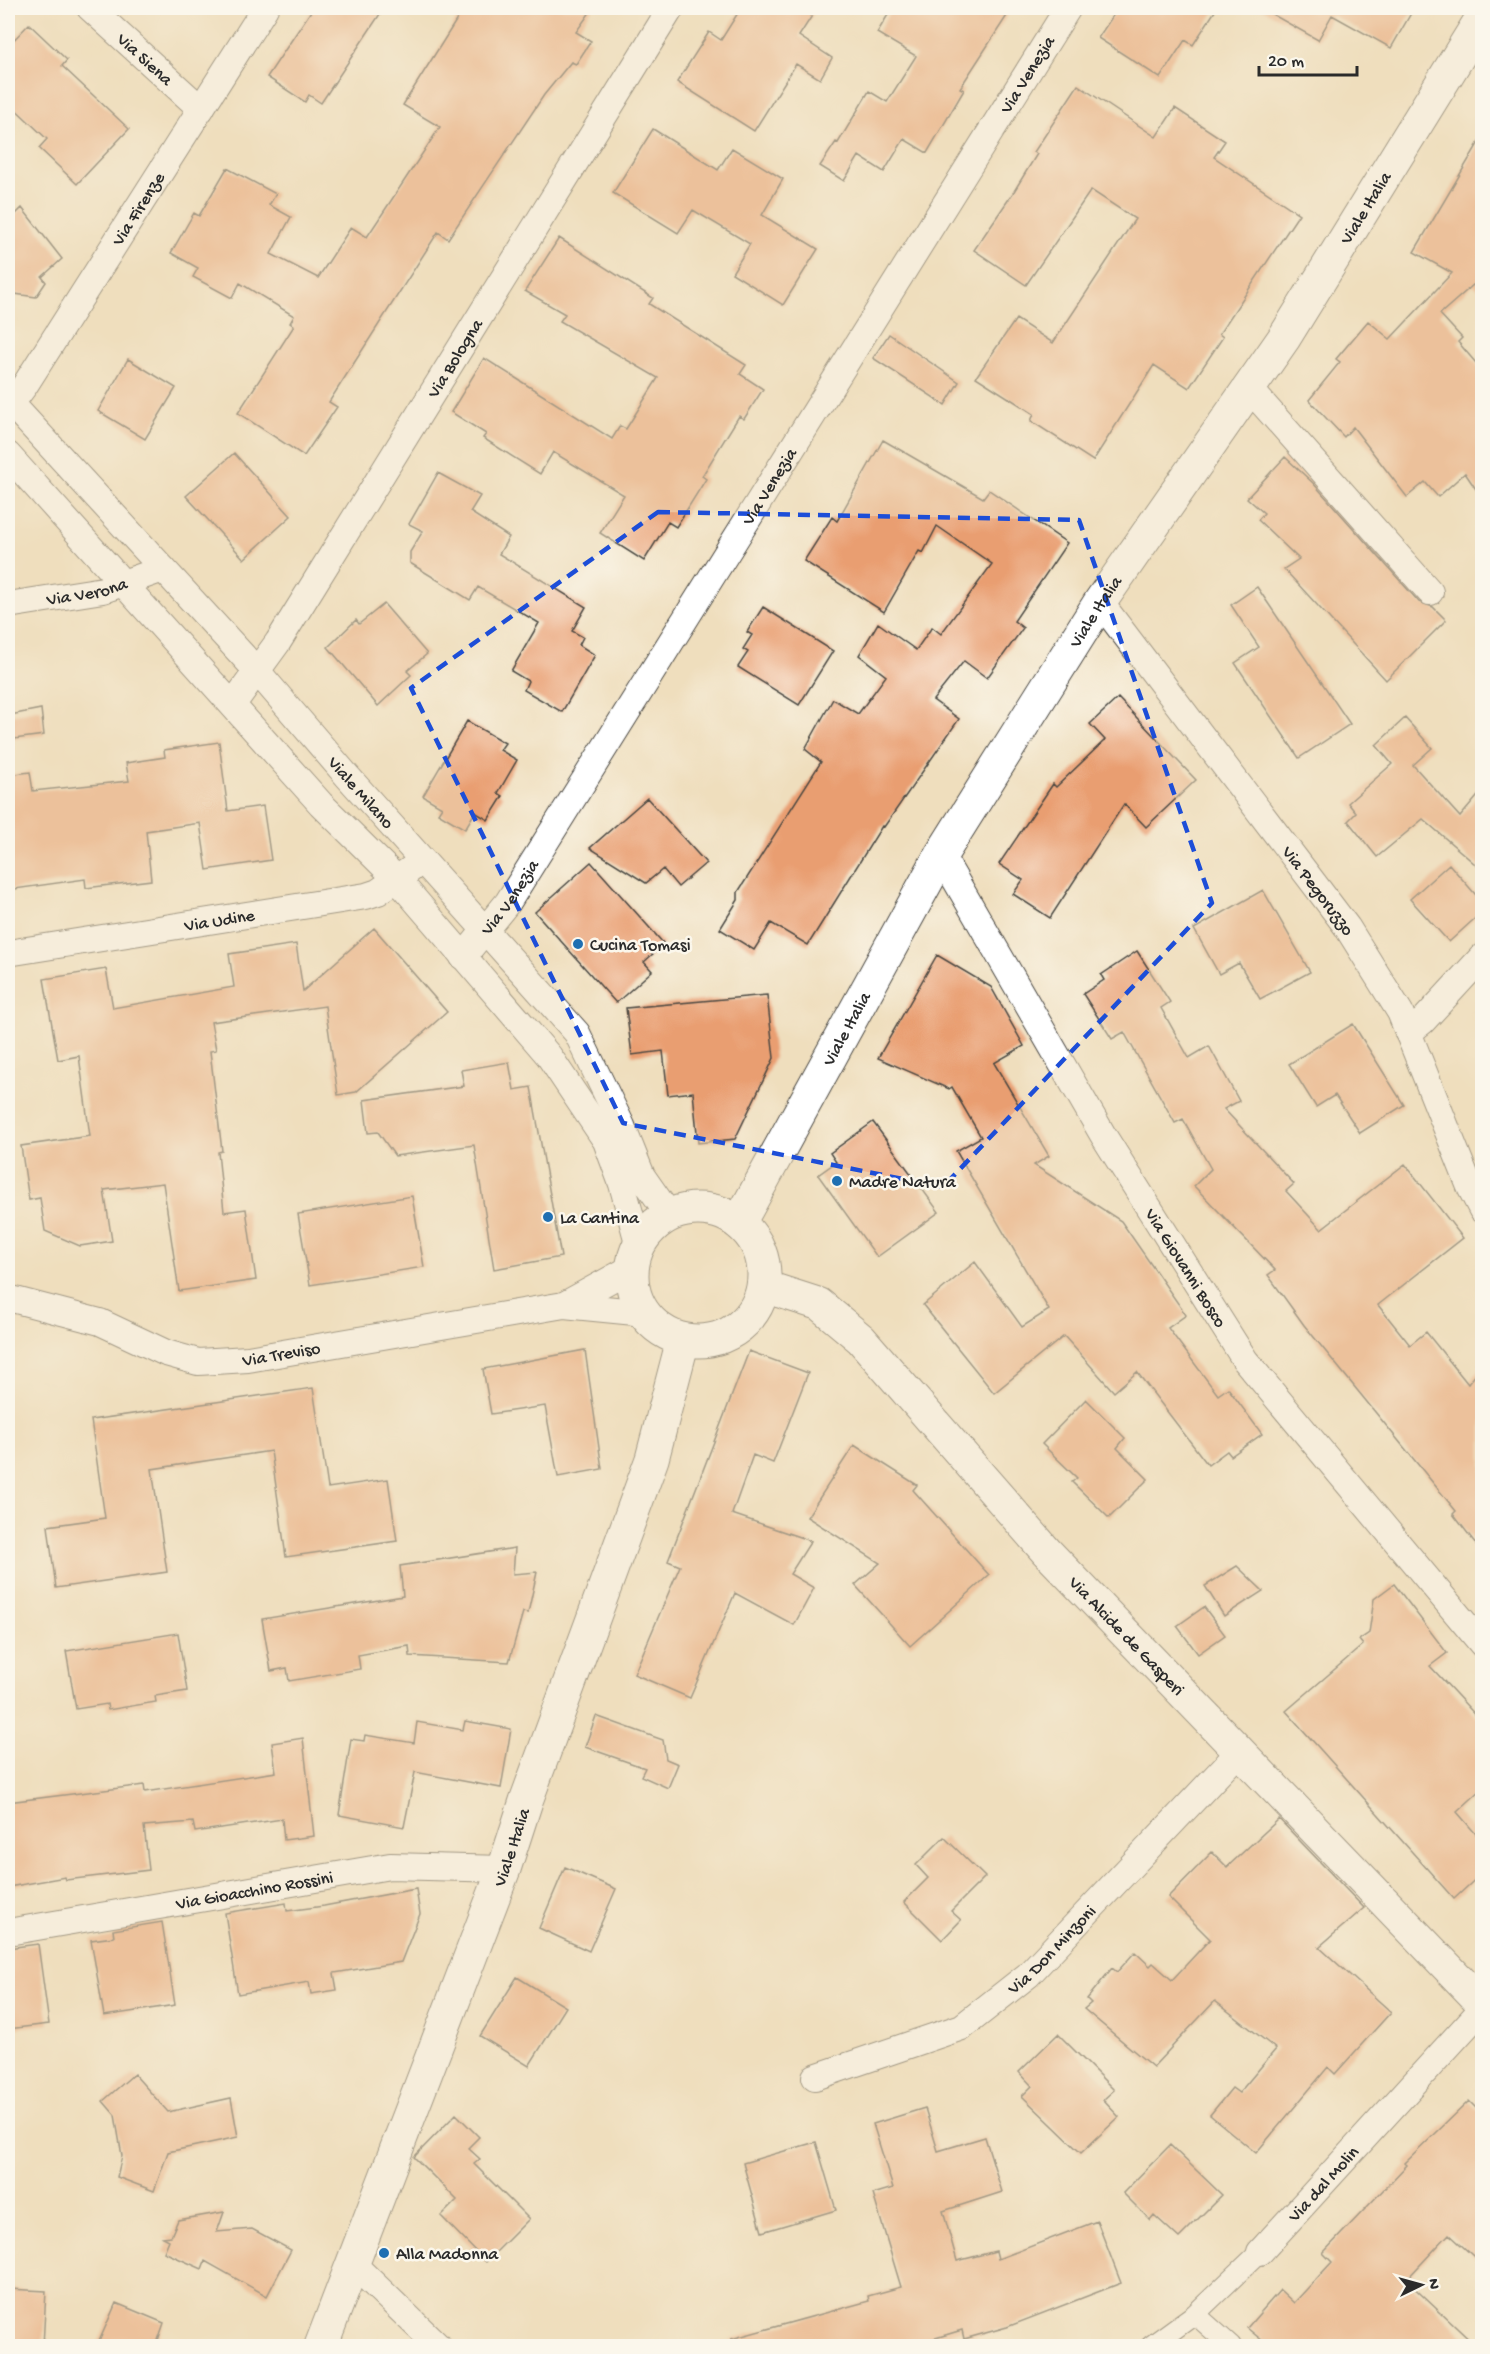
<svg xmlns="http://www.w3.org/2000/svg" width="1490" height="2354" font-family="'Gochi Hand',sans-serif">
<rect width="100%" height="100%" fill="#fbf7ec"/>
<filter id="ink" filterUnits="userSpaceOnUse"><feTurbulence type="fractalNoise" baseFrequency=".0167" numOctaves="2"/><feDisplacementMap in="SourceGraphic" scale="12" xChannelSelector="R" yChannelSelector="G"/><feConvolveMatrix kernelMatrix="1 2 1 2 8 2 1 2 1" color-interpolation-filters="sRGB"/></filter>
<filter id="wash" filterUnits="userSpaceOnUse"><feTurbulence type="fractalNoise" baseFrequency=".008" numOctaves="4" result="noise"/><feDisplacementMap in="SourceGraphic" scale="24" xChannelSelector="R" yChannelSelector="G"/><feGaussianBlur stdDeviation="1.35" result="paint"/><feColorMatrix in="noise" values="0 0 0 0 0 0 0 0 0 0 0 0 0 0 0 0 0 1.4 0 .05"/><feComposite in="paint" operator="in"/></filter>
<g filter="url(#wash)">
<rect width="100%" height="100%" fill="#efdebd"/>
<g id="blocks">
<path fill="#e99e71" d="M313 8H384L321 103 309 95 305 102 267 77Z
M464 8H593L576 32 591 41 576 64 571 62 544 95 448 239 438 232 329 402 337 407 304 456 238 413 294 326 290 323 294 316 240 283 232 298 193 277 198 268 171 253 194 213 199 216 227 168 276 194 269 205 291 217 271 254 318 278 351 227 367 237 440 127 403 105Z
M741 8H817L799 36 832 58 820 79 796 64 754 131 677 82 709 32 721 40Z
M892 8H1012L960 88 964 90 927 153 904 139 884 172 859 156 844 181 820 166 836 142 838 143 869 91 887 102 916 56 877 33Z
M1118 8H1217L1193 45 1185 40 1160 78 1098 38Z
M1261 8H1414L1391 48 1332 15 1318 40Z
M29 24 67 60 62 66 129 129 77 184 39 148 47 139 8 102V46Z
M1078 85 1156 137 1175 108 1225 141 1214 157 1299 214 1219 334 1223 337 1189 388 1154 365 1093 461 1031 421 1034 414 976 377 1016 319 1053 343 1135 219 1091 190 1026 285 974 250 1013 193 1037 154 1034 152Z
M653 129 718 170 732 148 783 179 762 215 818 249 783 305 732 273 750 244 693 210 678 233 613 193Z
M1482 137V291L1473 285 1440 314 1462 338 1458 342 1482 370V498L1465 473 1438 497 1425 482 1407 497 1353 427 1344 437 1309 400 1340 362 1336 359 1368 321 1390 339 1452 273 1414 252Z
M22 208 62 259 42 277 46 282 36 297 8 293V222Z
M559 238 653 298 649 304 746 365 740 374 763 389 744 419 739 416 702 476 706 479 676 527 668 522 644 561 600 533 624 495 553 452 540 474 483 438 486 434 451 412 484 358 612 439 620 426 626 429 658 378 560 321 565 314 525 291Z
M889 334 959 382 945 405 873 358Z
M128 359 176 388 145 439 98 411Z
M883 440 983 498 989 490 1067 543 1014 621 1023 628 987 678 964 661 933 700 959 719 884 827 882 826 808 945 771 923 754 950 720 929 738 900V892L821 762 805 749 833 699 858 714 886 676 859 655 878 623 916 650 932 627 941 634 992 564 937 526 923 553 919 551 884 612 804 561 832 517 837 521Z
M234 453 291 516 244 559 186 496Z
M1285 457 1313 483 1419 602 1433 607 1446 620 1386 680 1284 569 1299 559 1258 520 1264 513 1247 498Z
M438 473 480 496 470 512 509 537 499 554 586 607 572 631 583 637 579 645 595 655 562 712 524 690 528 681 511 671 539 623 478 587 470 600 410 563V552L423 531 409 524Z
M1257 587 1350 724 1299 758 1235 663 1259 647 1231 605Z
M384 604 427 654 407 671 411 675 378 706 328 647 356 620 359 624Z
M763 607 833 651 799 705 738 667 748 652 743 649 752 635 747 632Z
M1118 698 1196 780 1146 827 1124 804 1050 918 1013 894 1023 880 999 864 1053 784 1056 787 1105 740 1090 724Z
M41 709 44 735 14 739 10 715Z
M1405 718 1432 748 1413 765 1460 817 1482 791V870L1423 819 1377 857 1348 821 1356 813 1348 803 1392 764 1376 745Z
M467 721 505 743 500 750 517 760 498 793 503 796 488 820 475 812 465 829 438 813 442 807 423 796Z
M219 742 228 811 263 806 271 860 207 870 200 823 146 831 151 880 86 888 85 879 8 890V775L30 772 33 791 129 781 126 763 165 757 164 750Z
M647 798 706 863 678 887 663 869 646 883 590 848Z
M591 862 664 944 644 962 652 971 616 1003 535 912Z
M1449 864 1482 902V912L1449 942 1410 899Z
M1263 890 1310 972 1260 999 1239 963 1219 974 1194 929Z
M374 928 447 1012 356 1092 338 1095 325 1006 211 1022 216 1050 210 1051 222 1151 218 1152 224 1212 246 1209 256 1280 179 1291 163 1183 104 1190 112 1241 80 1246 45 1231 40 1198 29 1200 21 1146 90 1136 79 1056 58 1060 44 979 106 969 113 1008 234 987 229 954 296 944 303 991Z
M1137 951 1170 1002 1161 1008 1189 1058 1209 1046 1239 1101 1224 1109 1294 1184 1286 1191 1321 1229 1405 1164 1463 1238 1378 1305 1410 1345 1426 1332 1468 1384 1482 1367V1552L1453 1514 1456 1511 1304 1325 1268 1275 1275 1270 1194 1186 1211 1169 1183 1119 1175 1123 1124 1032 1112 1039 1083 994 1104 980 1101 975Z
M937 955 991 987 1024 1046 994 1063 1049 1156 1034 1165 1121 1221 1186 1315 1168 1328 1218 1395 1228 1388 1262 1434 1231 1456 1227 1451 1208 1465 1137 1372 1114 1392 1064 1336 994 1393 923 1305 975 1262 1022 1327 1049 1310 956 1151 981 1137 952 1087 949 1089 878 1058Z
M767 995 774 1058 735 1139 698 1143 693 1092 668 1095 663 1051 632 1055 626 1008Z
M1353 1024 1404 1105 1360 1133 1335 1095 1316 1107 1289 1064Z
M509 1062 514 1090 531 1087 561 1257 494 1269 474 1145 395 1156 378 1132 368 1133 364 1100 464 1086 461 1070Z
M873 1122 939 1212 877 1257 818 1175 836 1162 830 1153Z
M412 1196 424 1267 310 1285 298 1214Z
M585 1350 602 1469 558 1477 545 1406 491 1414 483 1369Z
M749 1351 808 1373 773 1463 753 1455 732 1514 811 1541 790 1574 814 1588 794 1625 735 1593 690 1698 634 1674 680 1566 668 1561Z
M313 1388 328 1488 388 1479 397 1541 286 1557 271 1451 152 1469 167 1572 56 1588 48 1526 105 1518 91 1420Z
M1086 1399 1125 1438 1117 1448 1148 1479 1109 1518 1072 1482 1077 1478 1042 1444Z
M854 1445 917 1485 913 1490 989 1575 910 1646 855 1585 880 1563 807 1517Z
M515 1548 513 1574 537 1572 528 1613 523 1612 509 1662 410 1656 409 1646 358 1655 360 1669 289 1681 287 1668 271 1671 262 1619 403 1596 400 1566Z
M1237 1566 1263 1591 1224 1616 1205 1586Z
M1394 1584 1447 1653 1430 1666 1482 1722V1789L1457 1812 1482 1841V1873L1454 1899 1286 1711 1363 1645 1359 1640 1369 1633 1374 1599Z
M1204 1607 1225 1635 1198 1654 1177 1626Z
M178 1633 187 1691 155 1696 156 1702 108 1710 107 1704 76 1709 66 1651Z
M596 1716 663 1740 666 1759 678 1764 668 1788 641 1776 645 1768 585 1747Z
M465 1721 511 1729 501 1788 415 1772 404 1827 339 1815 351 1739 364 1741 365 1735 414 1743 417 1722 463 1730Z
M303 1738 314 1836 284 1840 282 1819 195 1832 193 1822 144 1826 149 1870 66 1880 65 1877 8 1887V1802L144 1785 145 1792 276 1772 272 1743Z
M1279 1819 1364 1908 1319 1947 1391 2012 1335 2074 1328 2067 1256 2153 1210 2115 1232 2088 1239 2093 1276 2049 1215 2001 1153 2067 1084 2009 1091 2003 1087 1999 1112 1968 1117 1972 1135 1952 1150 1966 1153 1963 1172 1980 1210 1939 1168 1897 1212 1852 1227 1867Z
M944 1837 985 1877 951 1911 961 1920 942 1940 904 1902 928 1878 916 1865Z
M565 1867 616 1889 589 1951 539 1928Z
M416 1889 420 1914 401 1962 334 1973 337 1990 311 1994 309 1982 238 1994 225 1913 286 1903 287 1911 324 1906Z
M162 1922 175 2005 104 2016 91 1940 114 1937 113 1930Z
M38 1944 49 2024 8 2029V1948Z
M517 1977 566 2007 529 2066 480 2036Z
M1058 2034 1114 2090 1103 2100 1119 2117 1081 2153 1022 2096 1032 2086 1019 2072Z
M134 2074 168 2112 231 2098 238 2137 168 2152 154 2191 117 2177 122 2156 115 2115 103 2101Z
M1469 2101 1482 2114V2264L1449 2234 1406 2280 1476 2346H1269L1247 2328 1280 2290 1294 2303 1332 2262 1323 2253 1407 2165 1405 2163Z
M925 2108 938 2151 985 2137 1002 2192 943 2211 957 2261 996 2251 998 2259 1097 2221 1121 2283 1007 2327 964 2339 962 2330 909 2346H732L731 2339 869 2301 868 2296 901 2287 873 2194 893 2188 873 2124Z
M456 2114 479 2137 468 2148 480 2159 474 2164 529 2219 486 2262 441 2216 457 2200 414 2157Z
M816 2142 836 2210 762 2232 743 2163Z
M1170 2145 1222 2195 1179 2238 1154 2215 1150 2220 1123 2193Z
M224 2212 217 2232 252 2229 291 2250 267 2296 205 2261 202 2269 164 2252 169 2240 163 2237 171 2236 178 2220Z
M8 2289 46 2291 43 2346H8Z
M116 2303 164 2323 156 2346H97Z"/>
</g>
</g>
<g filter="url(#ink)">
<use href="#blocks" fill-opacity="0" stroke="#484641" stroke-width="1.5"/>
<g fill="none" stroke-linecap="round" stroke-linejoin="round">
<g stroke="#484641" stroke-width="22">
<path id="pedestrian" d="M1195 2314 1231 2346
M1151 2346 1195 2314 1260 2252"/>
</g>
<g stroke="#484641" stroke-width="28">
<g id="minor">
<path id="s1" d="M90 8 201 109"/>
<path d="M1249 388 1430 592"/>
<path id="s2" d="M8 400 257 671 348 777 577 1033 622 1126 642 1176 670 1216"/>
<path id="s3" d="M8 408 25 385 265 8"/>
<path d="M8 455 321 804 397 879 549 1056 606 1141 622 1184 639 1246"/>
<path id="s4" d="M1100 602 1347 927 1400 1012 1470 1187 1482 1210"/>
<path id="s5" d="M8 605 103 590 163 569"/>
<path id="s6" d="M233 704 278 642 671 8"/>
<path id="s7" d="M941 855 1103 1135 1245 1360 1482 1644"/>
<path id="s8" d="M8 953 366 896 378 892 411 869"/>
<path id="s9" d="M463 957 508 902 1068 8"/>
<path d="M1408 1033 1423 1021 1482 957"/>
<path id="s10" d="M8 1298 100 1322 166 1353 198 1362 248 1359 564 1305 645 1313"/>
<path d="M564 1305 633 1267"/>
<path id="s11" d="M8 1932 390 1866 504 1869"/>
<path id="s12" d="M815 2077 962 2027 1028 1975 1240 1751"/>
<path id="s13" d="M1260 2252 1482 2009"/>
<path d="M352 2263 438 2346"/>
</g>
</g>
<g stroke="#484641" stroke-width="34">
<g id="tertiary">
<path id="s14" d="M763 1286 819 1304 861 1339 1046 1551 1482 2003"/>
</g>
</g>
<g stroke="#484641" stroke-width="35">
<g id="secondary">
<circle cx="698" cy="1275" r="66"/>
<path id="s15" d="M739 1223 941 855 1100 602 1284 338 1482 18"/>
<path id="s16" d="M321 2346 504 1869 526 1801 652 1459 683 1340"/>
</g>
</g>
<use href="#pedestrian" stroke="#fff" stroke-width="20"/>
<use href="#minor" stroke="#fff" stroke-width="26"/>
<use href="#tertiary" stroke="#fff" stroke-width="32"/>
<use href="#secondary" stroke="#fff" stroke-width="33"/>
</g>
</g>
<path d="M0 0H1490V2354H0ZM658 512 1079 520 1212 903 943 1187 623 1123 411 688Z" fill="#efdebd" fill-opacity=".55" fill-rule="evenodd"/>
<path fill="none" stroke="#1d4ed8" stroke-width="4.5" stroke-dasharray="12 8" stroke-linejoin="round" d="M658 512 1079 520 1212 903 943 1187 623 1123 411 688Z"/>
<g fill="#1f6fb2" stroke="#fbf7ec" stroke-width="2">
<circle cx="578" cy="944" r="6"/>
<circle cx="837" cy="1181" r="6"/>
<circle cx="548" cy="1217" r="6"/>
<circle cx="384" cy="2253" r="6"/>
</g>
<g text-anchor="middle" stroke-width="5" stroke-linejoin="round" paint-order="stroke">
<g font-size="18" fill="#2b2b2b" stroke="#fbf7ec">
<text dy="6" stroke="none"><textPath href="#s1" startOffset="75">Via Siena</textPath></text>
<text dy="6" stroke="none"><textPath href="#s9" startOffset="1048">Via Venezia</textPath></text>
<text dy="6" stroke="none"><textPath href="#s15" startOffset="1194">Viale Italia</textPath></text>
<text dy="6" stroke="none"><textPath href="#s3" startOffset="238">Via Firenze</textPath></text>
<text dy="6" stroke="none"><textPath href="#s6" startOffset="411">Via Bologna</textPath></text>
<text dy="6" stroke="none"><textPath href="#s9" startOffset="562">Via Venezia</textPath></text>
<text dy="6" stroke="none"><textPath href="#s5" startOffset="80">Via Verona</textPath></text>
<text dy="6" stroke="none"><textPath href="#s15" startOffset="708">Viale Italia</textPath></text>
<text dy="6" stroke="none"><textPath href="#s2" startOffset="528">Viale Milano</textPath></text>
<text dy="6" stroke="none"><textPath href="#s4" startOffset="362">Via Pegoruzzo</textPath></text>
<text dy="6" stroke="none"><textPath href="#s9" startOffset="76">Via Venezia</textPath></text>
<text dy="6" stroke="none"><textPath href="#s8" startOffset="214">Via Udine</textPath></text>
<text dy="6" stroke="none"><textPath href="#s15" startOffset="222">Viale Italia</textPath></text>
<text dy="6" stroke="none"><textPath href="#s7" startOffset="480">Via Giovanni Bosco</textPath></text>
<text dy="6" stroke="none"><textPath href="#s10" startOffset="285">Via Treviso</textPath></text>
<text dy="6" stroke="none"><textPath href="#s14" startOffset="512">Via Alcide de Gasperi</textPath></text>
<text dy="6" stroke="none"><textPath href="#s16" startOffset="534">Viale Italia</textPath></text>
<text dy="6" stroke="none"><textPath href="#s11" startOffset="250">Via Gioacchino Rossini</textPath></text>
<text dy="6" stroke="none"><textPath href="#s12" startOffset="274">Via Don Minzoni</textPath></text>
<text dy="6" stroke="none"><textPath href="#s13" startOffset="93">Via dal Molin</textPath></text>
</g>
<g font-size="18" fill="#2b2b2b" stroke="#fbf7ec" text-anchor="start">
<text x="590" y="950">Cucina Tomasi</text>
<text x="849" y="1187">Madre Natura</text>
<text x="560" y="1223">La Cantina</text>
<text x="396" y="2259">Alla Madonna</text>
</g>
</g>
<rect width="1490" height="2354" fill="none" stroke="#fbf7ec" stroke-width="30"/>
<g transform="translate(1421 2285) rotate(85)" stroke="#fbf7ec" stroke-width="4.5" paint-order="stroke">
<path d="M0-4.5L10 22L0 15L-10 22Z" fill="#2b2b2b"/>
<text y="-9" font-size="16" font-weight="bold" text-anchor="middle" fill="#2b2b2b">N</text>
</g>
<path d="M1259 66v9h98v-9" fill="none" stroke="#2b2b2b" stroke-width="3"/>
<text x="1268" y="66" font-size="18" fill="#2b2b2b" stroke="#fbf7ec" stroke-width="4.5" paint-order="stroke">20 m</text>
</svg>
